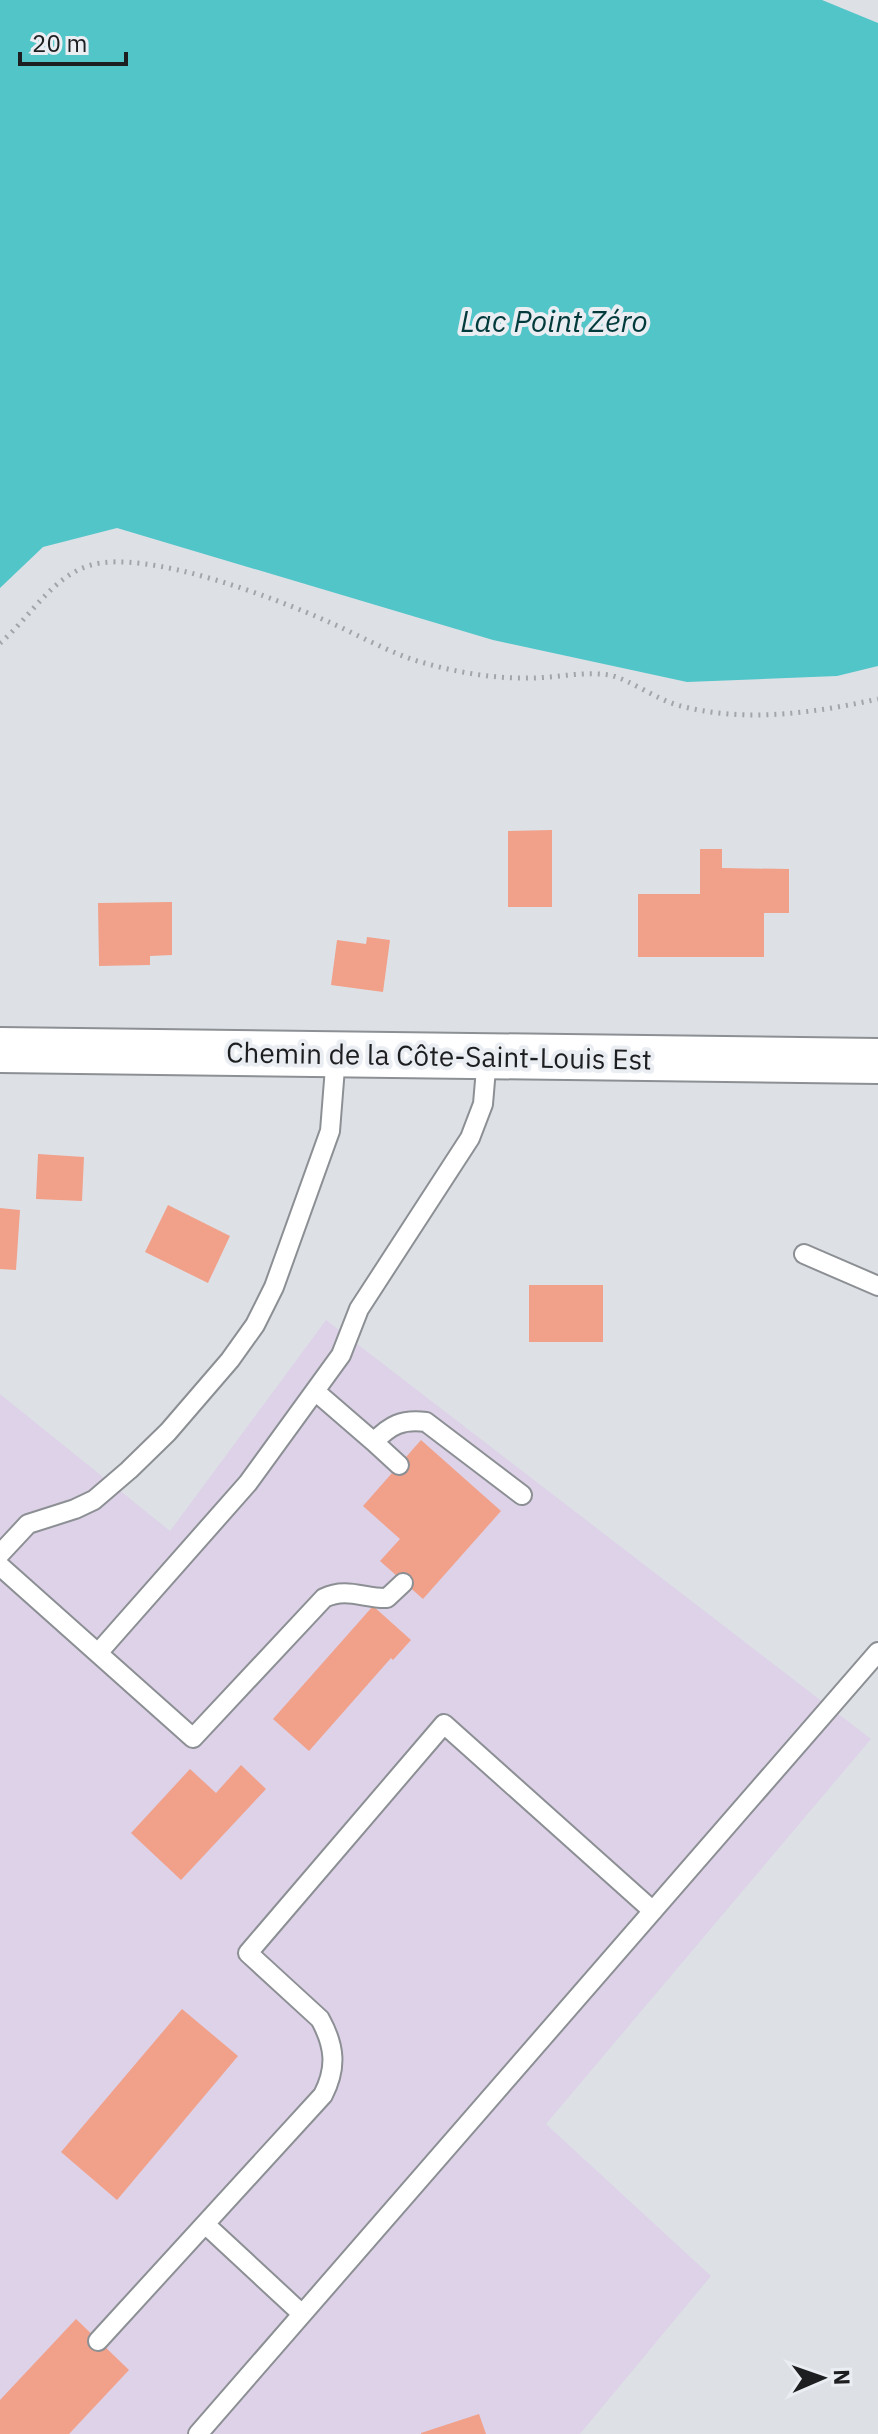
<svg xmlns="http://www.w3.org/2000/svg" width="878" height="2434" font-family="'IBM Plex Sans',sans-serif">
<rect width="100%" height="100%" fill="#dde1e6"/>
<path fill="#ddd2e7" d="M326 1320 871 1739 546 2124 711 2276 580 2434H0V1394L170 1531Z"/>
<path fill="#52c5c9" d="M0 0H822L878 23V666L837 676 687 682 493 640 117 528 43 547 0 588Z"/>
<path fill="#f1a08a" d="M552 830V907H508V831Z
M700 849H722V868L789 869V913H764V957H638V894H700Z
M172 902V955L150 956V965L99 966 98 903Z
M367 937 390 940 383 992 331 985 337 940 366 944Z
M38 1154 84 1157 82 1201 36 1199Z
M168 1205 230 1236 208 1283 145 1252Z
M0 1208 20 1210 16 1270 0 1269Z
M529 1285H603V1342H529Z
M421 1440 501 1511 423 1599 380 1561 400 1539 363 1506Z
M373 1606 411 1640 393 1660 391 1658 309 1751 273 1719Z
M241 1765 266 1789 181 1880 131 1833 190 1769 216 1793Z
M182 2009 238 2056 117 2200 61 2152Z
M76 2319 129 2370 69 2434H0V2400Z
M479 2414 486 2434H421V2433Z"/>
<g fill="none" stroke-linecap="round" stroke-linejoin="round">
<g stroke="#8c9094" stroke-width="22">
<path id="lane" d="M804 1254 878 1286
M315 1391 374 1442C390 1425 402 1419 426 1422L522 1495
M374 1442 399 1465
M0 1554 28 1524 75 1509 94 1500 129 1470 168 1432 230 1360 255 1325 274 1287 330 1131 336 1055
M0 1566 193 1738 324 1598C347 1587 365 1599 387 1598L403 1583
M98 1653 248 1483 341 1355 359 1309 470 1138 483 1104 487 1057
M205 2224 302 2314
M98 2341 323 2095C337 2068 335 2046 320 2019L248 1953 444 1724 653 1911
M198 2434 878 1652"/>
</g>
<g stroke="#8c9094" stroke-width="48">
<path id="secondary" d="M0 1050 878 1061"/>
</g>
<path stroke="#a2a5a9" stroke-width="5" stroke-dasharray="2 6" stroke-linecap="butt" d="M0 643C29 619 52 576 91 565 147 549 275 598 329 622 356 634 383 649 411 659 449 671 491 679 530 678 556 678 583 671 609 675 630 679 656 700 681 706 745 723 814 713 878 699"/>
<use href="#lane" stroke="#fff" stroke-width="18"/>
<use href="#secondary" stroke="#fff" stroke-width="44"/>
</g>
<g text-anchor="middle" stroke-width="8" stroke-linejoin="round" paint-order="stroke">
<g font-size="28" fill="#1d1e20" stroke="#eaeef3">
<text transform="translate(439 1056) rotate(1)" y="10">Chemin de la Côte-Saint-Louis Est</text>
</g>
<g font-size="30" font-style="italic" fill="#033b3d" stroke="#eaeef3">
<text x="554" y="332">Lac Point Zéro</text>
</g>
</g>
<g transform="translate(822 2378) rotate(88)" stroke="#eaeef3" stroke-width="6" paint-order="stroke">
<path d="M0-6L14 30L0 20L-14 30Z" fill="#1d1e20"/>
<text y="-12" font-size="22" font-weight="bold" text-anchor="middle" fill="#1d1e20">N</text>
</g>
<path d="M20 52v12h106v-12" fill="none" stroke="#1d1e20" stroke-width="4"/>
<text x="32" y="52" font-size="24" fill="#1d1e20" stroke="#eaeef3" stroke-width="6" paint-order="stroke">20 m</text>
</svg>
